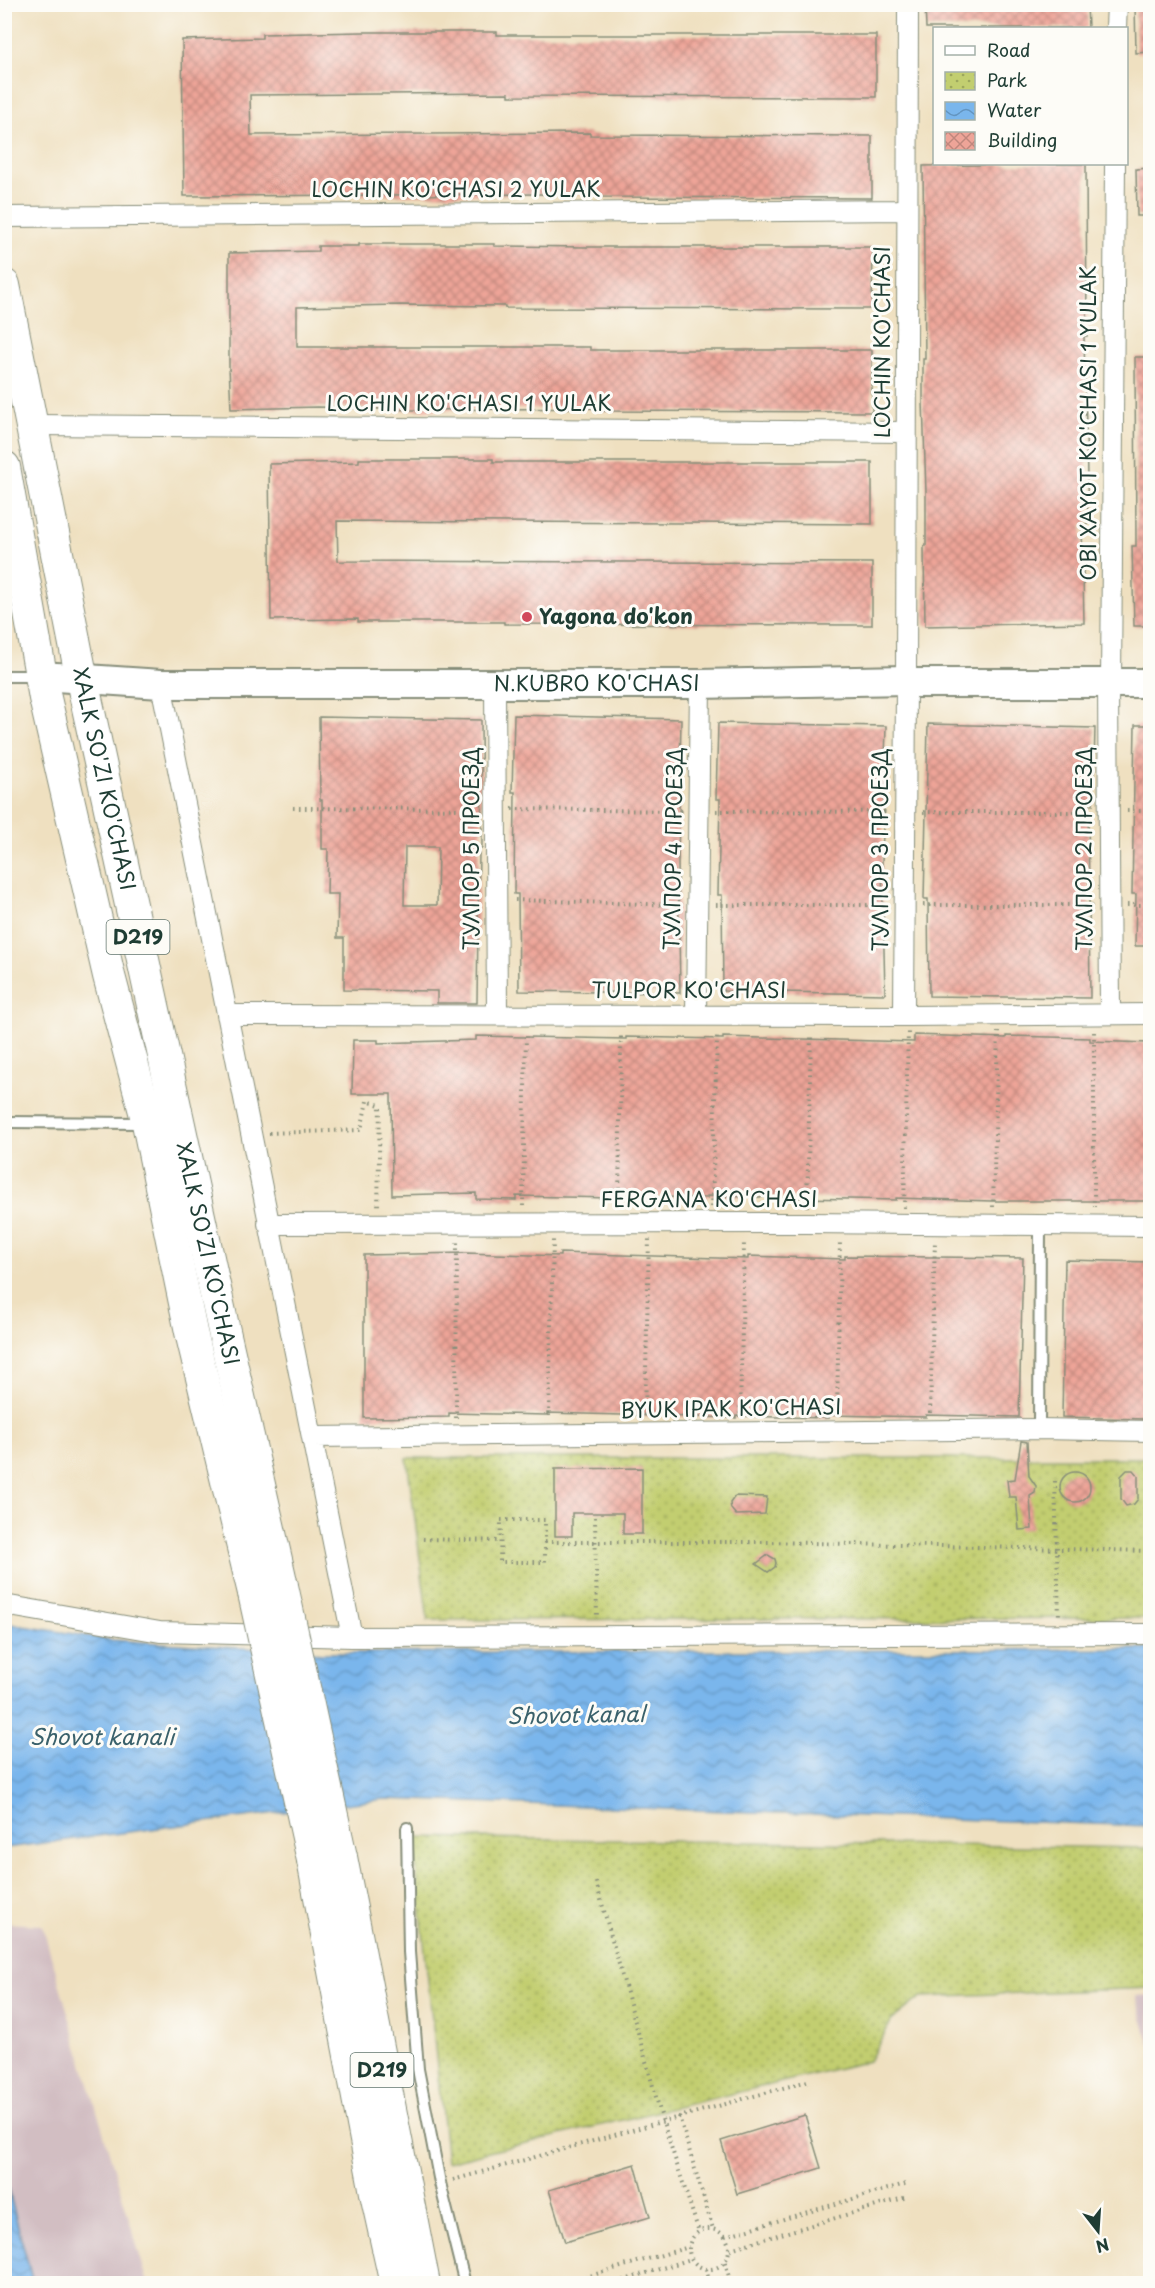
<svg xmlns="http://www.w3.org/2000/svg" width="1155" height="2288" font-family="'Playpen Sans',sans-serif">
<defs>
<pattern id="park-dots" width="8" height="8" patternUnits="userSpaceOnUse" patternTransform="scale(1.5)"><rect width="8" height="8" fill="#c2ce70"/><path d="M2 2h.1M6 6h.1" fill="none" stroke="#9da85d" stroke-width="1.8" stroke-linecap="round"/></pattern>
<pattern id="water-waves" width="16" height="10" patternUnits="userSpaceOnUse" patternTransform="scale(1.5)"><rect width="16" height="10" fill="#7ab6ec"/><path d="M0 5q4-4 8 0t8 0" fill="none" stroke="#6395c0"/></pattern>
<pattern id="building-cross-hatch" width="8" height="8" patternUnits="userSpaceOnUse" patternTransform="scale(1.5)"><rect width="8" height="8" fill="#eea498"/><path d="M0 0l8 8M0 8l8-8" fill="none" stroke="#c0877d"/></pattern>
</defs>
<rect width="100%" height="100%" fill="#fdfcf7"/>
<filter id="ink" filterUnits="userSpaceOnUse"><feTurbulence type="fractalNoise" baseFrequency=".0167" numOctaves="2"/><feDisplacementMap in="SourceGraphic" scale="12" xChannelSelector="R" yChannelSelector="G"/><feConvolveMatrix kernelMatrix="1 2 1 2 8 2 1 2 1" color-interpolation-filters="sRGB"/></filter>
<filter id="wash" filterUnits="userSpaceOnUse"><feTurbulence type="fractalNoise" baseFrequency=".008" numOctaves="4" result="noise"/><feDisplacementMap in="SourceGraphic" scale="24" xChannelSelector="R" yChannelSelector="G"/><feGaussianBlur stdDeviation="1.35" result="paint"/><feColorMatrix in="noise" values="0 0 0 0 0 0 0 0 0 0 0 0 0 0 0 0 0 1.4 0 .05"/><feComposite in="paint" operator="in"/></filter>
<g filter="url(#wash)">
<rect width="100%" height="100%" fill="#efe0c0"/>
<path fill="#d2bec2" d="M4 1923 42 1925 148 2283H5Z
M1150 1995V2046L1136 1996Z"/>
<path fill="url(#park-dots)" stroke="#708652" stroke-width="1.5" d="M407 1458H1150V1618L428 1620Z
M413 1837 1150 1848V1988L921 1997 892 2020 869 2061 447 2162Z"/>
<path fill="url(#water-waves)" stroke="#4c7a90" stroke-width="1.5" d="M4 1623 112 1640 325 1653 1150 1649V1826L384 1799 5 1848Z
M5 2177 33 2283H5Z"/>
<g id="blocks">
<path fill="url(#building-cross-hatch)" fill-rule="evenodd" d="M925 4H1087L1088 28H926Z
M1135 4H1150V52L1136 53Z
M363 32H497V35H876V97L509 96V93L250 95 251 135 590 133V135L872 136V198L601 197V194H550L184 196 182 40 262 38V34Z
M1026 164H1086L1087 336H1084L1088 524H1082L1084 623 925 626 924 546H926V493L923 401V359H925L923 166Z
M1150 168V216H1137L1136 169Z
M359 244H494V246L588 247H873L872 309 505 308V306L400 305 297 307V347H590V350H872V412L600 411V408L412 410 318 407 231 409 229 367V253L318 251V246H359Z
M1135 357H1150V626H1134L1132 546H1136Z
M359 459H493V462H872V524L337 521 338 561 872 563V625L504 624V622H358V619L271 620 269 464 359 462Z
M514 715 681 719 678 862 680 993 519 991 518 894H514L515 792H512Z
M319 717 481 720 482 848H479L477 1003H437V991L344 990V938H337L338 894H327L328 849H322V800H320ZM405 847H438L437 905H404Z
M718 723 886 726 882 863 885 994 723 991 722 895H718L720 799H716Z
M928 724 1095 728 1093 805 1088 804 1090 998 929 996 928 899H924Z
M1135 725H1150V946H1135L1136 894H1132Z
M914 1035 1006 1038V1036L1090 1038V1041L1150 1043V1201H992L896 1198V1200L707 1196V1198L614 1196 613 1198 516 1196V1200L476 1199V1193L392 1195 391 1094H352L353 1040H378V1043L476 1040V1036L626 1039V1037L723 1039V1037L914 1042Z
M466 1253 560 1256V1253L748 1259V1256L845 1259V1256L1023 1258 1019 1417 926 1415V1417L829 1415V1418L736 1416V1418L547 1413V1415L449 1413V1417L364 1418V1255Z
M1065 1260 1150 1262 1146 1419 1062 1417Z
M1021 1441 1027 1442 1029 1476 1036 1486 1035 1493 1030 1496 1032 1529 1019 1530 1016 1497H1009L1007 1480 1015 1479Z
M642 1468V1534H623V1513H572V1536H555V1469Z
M1127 1470H1133L1138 1476V1499L1134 1504 1126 1506 1121 1499V1476Z
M1060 1487a15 15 0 1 1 30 0a15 15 0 1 1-30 0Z
M735 1496 767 1497 765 1514 736 1515 731 1509 730 1503Z
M768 1555 775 1559 776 1563 775 1567 768 1572 756 1564Z
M805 2115 821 2168 737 2194 721 2141Z
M635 2164 650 2217 565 2242 549 2190Z"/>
</g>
</g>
<g filter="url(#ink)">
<use href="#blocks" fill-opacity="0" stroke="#878e7a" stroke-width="1.5"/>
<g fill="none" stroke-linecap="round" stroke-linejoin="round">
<g stroke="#878e7a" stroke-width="14">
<path id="lane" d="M4 676H38
M4 1122 144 1123
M1039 1429 1040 1227
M407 1828 409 1952 418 2069 440 2183 465 2284"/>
</g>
<g stroke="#878e7a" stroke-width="22">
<path id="street" d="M1116 28 1117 4
M4 217 907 210
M32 425 906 432
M906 680 908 4
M495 683 497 1014
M1108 683 1110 1014
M1111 683 1115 164
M161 684 352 1637
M227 1015 908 1016 1150 1014
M696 1015 700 684
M904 1016 906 683
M268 1224 807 1223 1150 1226
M313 1437 1039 1429 1150 1431
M4 1605 160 1632 352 1637 1150 1634"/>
</g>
<g stroke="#878e7a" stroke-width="32">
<g id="secondary">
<path id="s1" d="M41 676 161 684H700L906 680V683H1150"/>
</g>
</g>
<g stroke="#878e7a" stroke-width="34">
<g id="primary">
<path id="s2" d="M4 285 82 680 224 1331 282 1586"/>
<path d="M4 467 45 698 109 976 148 1123 191 1332 254 1593"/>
<path d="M341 1857 424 2284"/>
<path d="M313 1860 377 2198 396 2284"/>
</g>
</g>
<path stroke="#878e7a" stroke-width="4" stroke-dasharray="1.5 4.5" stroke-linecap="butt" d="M293 808 478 809
M512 809 682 811
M716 811 889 812
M1127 811H1150
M923 812H1093
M515 900 679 905
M716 905H889
M923 905H1093
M1127 905H1150
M1094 1032V1207
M269 1133 361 1130 367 1101 380 1105 378 1208
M523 1206 526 1033
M619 1206 621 1033
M712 1207 717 1035
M807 1207 811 1035
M993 1207 998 1032
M904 1208 908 1032
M837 1413 840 1240
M930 1413 935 1241
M740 1414 744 1242
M645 1415 649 1239
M549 1416 553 1240
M456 1418 457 1242
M1055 1481 1059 1618
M595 1517 597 1619
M501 1520H545V1562H500Z
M423 1539 501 1541
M545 1542H768L1150 1551
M596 1882 663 2122 699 2232
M679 2116 713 2229
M453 2180 808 2081
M689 2249a20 20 0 1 1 40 0a20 20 0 1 1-40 0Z
M725 2236 905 2184
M730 2249 907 2197
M725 2262 731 2284
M706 2269 710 2284
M562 2284 689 2247
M612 2284 691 2259"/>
<use href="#lane" stroke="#fff" stroke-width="10"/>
<use href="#street" stroke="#fff" stroke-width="20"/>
<use href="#secondary" stroke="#fff" stroke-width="28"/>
<use href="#primary" stroke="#fff" stroke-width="32"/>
<g stroke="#878e7a" stroke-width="34" stroke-linecap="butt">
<path id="primary-bridge" d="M282 1586 341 1857
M254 1593 313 1860"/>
</g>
<use href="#primary-bridge" stroke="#fff" stroke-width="32"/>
</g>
</g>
<circle fill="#d1495b" stroke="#fdfcf7" stroke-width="2" cx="527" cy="617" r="6"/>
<g text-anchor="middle" stroke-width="6" stroke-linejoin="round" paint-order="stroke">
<g fill="#fdfcf7" stroke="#62766e" stroke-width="1.5">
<rect x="106.5" y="920" width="63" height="34" rx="4.5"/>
<rect x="350.5" y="2053" width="63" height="34" rx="4.5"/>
</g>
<g font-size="20" font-weight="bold" fill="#1f3d34">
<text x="138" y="944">D219</text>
<text x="382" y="2077">D219</text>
</g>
<g font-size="21" fill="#1f3d34" stroke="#fdfcf7">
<text x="456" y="197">LOCHIN KO'CHASI 2 YULAK</text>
<text transform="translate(883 342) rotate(-90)" y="7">LOCHIN KO'CHASI</text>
<text x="469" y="411">LOCHIN KO'CHASI 1 YULAK</text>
<text transform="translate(1089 423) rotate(-90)" y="7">OBI XAYOT KO'CHASI 1 YULAK</text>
<text dy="7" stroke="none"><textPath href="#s1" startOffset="556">N.KUBRO KO'CHASI</textPath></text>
<text dy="7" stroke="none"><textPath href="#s2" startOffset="504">XALK SO'ZI KO'CHASI</textPath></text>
<text transform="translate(472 849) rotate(-90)" y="7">ТУЛПОР 5 ПРОЕЗД</text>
<text transform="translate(674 849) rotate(-89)" y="7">ТУЛПОР 4 ПРОЕЗД</text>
<text transform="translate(1085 849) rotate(-90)" y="7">ТУЛПОР 2 ПРОЕЗД</text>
<text transform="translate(881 850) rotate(-90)" y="7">ТУЛПОР 3 ПРОЕЗД</text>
<text x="689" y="998">TULPOR KO'CHASI</text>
<text x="709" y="1207">FERGANA KO'CHASI</text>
<text dy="7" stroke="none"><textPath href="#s2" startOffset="990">XALK SO'ZI KO'CHASI</textPath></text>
<text transform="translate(731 1409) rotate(-1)" y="7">BYUK IPAK KO'CHASI</text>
</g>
<g font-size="21" font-weight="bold" fill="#1f3d34" stroke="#fdfcf7" text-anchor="start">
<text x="539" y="624">Yagona do'kon</text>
</g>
<g font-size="22" font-style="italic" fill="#3a616b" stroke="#fdfcf7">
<text transform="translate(576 1715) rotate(-1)" y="8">Shovot kanal</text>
<text x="102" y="1745">Shovot kanali</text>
</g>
</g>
<rect width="1155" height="2288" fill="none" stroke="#fdfcf7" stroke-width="24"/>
<rect x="933" y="27" width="195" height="138" fill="#fdfcf7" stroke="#a4b0a9" stroke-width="1.5"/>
<rect x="945" y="46" width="30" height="9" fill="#ffffff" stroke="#a4b0a9" stroke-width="1.5"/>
<text x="987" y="57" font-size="18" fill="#1f3d34">Road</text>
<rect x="945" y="72" width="30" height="18" fill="url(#park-dots)" stroke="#a4b0a9" stroke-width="1.5"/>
<text x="987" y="87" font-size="18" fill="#1f3d34">Park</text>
<rect x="945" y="102" width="30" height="18" fill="url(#water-waves)" stroke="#a4b0a9" stroke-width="1.5"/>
<text x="987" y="117" font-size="18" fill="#1f3d34">Water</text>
<rect x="945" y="132" width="30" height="18" fill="url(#building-cross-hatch)" stroke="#a4b0a9" stroke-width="1.5"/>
<text x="987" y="147" font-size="18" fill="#1f3d34">Building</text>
<g transform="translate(1098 2231) rotate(163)" stroke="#fdfcf7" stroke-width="4.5" paint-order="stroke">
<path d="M0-4.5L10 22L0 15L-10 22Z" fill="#1f3d34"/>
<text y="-9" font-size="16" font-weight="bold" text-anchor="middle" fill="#1f3d34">N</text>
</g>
</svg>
